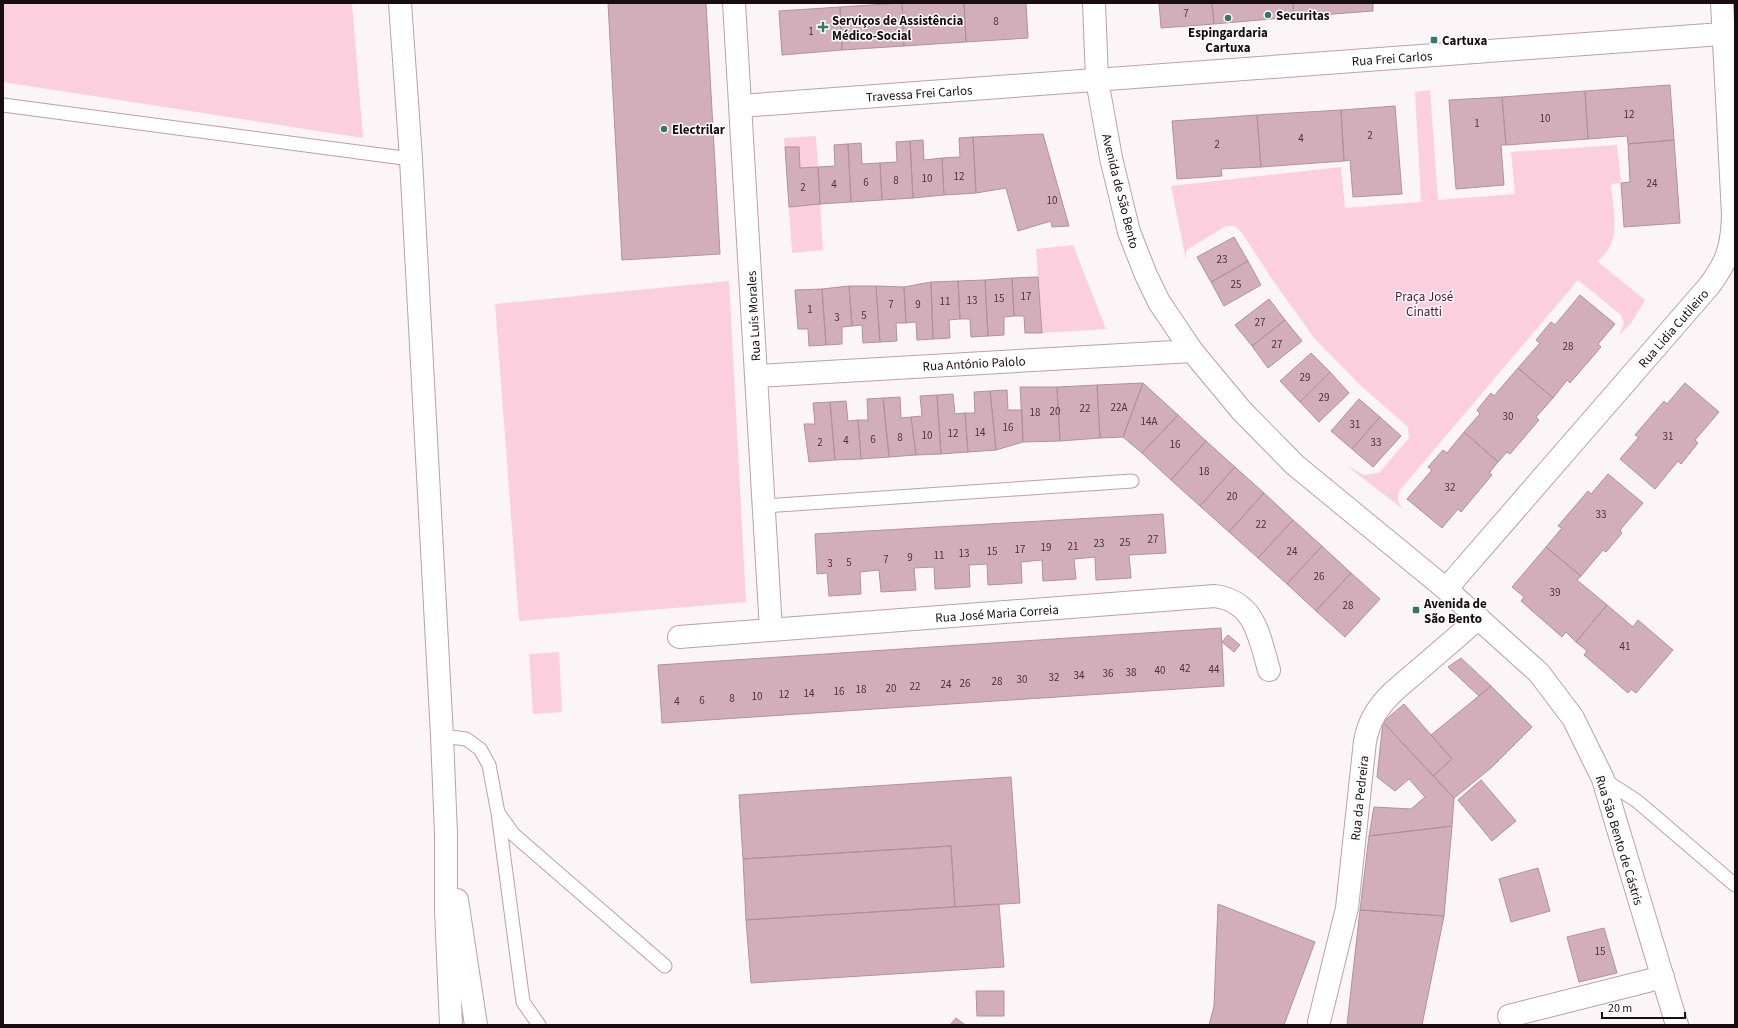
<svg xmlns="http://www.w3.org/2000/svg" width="1738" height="1028" font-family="'Source Sans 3',sans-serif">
<rect width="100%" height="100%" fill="#fcf5f7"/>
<path fill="#fccfdf" d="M5 3H352L363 138 3 82V7Z
M1430 90 1438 200 1515 194 1511 152 1617 145 1621 183 1611 184C1613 210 1623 244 1597 261L1645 300 1632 322 1619 336 1624 323 1621 315 1578 280 1400 490C1396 498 1398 504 1404 510L1347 466 1364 475 1379 473 1409 438 1408 427 1361 386 1315 339 1276 285 1242 233 1235 226H1226L1190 248 1186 251V260L1171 186 1341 167 1345 208 1421 202 1415 92Z
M816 136 823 250 792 253 784 138Z
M1073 245 1106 329 1042 333 1036 249Z
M729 281 746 602 519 621 495 304Z
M559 652 562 712 533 714 529 654Z"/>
<path fill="#d1aeba" stroke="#b2919c" d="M608 3H706L720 254 622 260Z
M902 3 904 46 842 50 840 7Z
M902 3H964L966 42 904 46Z
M964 3H1026L1028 38 966 42Z
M1159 3H1212L1214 24 1161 28Z
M1212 3H1293L1294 17 1214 24Z
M1293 3H1373V11L1294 17Z
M840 7 842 50 782 55 779 11Z
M1670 85 1674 140 1628 144 1627 136 1588 139 1585 91Z
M1585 91 1588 139 1506 145 1502 97Z
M1502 97 1506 145H1501L1504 185 1456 189 1449 100Z
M1395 106 1402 194 1353 197 1350 160 1344 161 1341 110Z
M1341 110 1344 161 1261 167 1257 115Z
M1257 115 1261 167 1221 169 1222 176 1177 179 1172 121Z
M1043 134 1069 226 1052 227 1051 221 1018 231 1006 188 976 193 973 137Z
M973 137 976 193 944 195 942 158 960 157 959 138Z
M923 140 924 160 942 158 944 195 913 198 910 141Z
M1674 140 1680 223 1624 227 1621 183 1630 182 1628 144Z
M910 141 913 198 882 200 880 163 897 162 896 142Z
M861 143 862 164 880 163 882 200 851 202 848 144Z
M848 144 851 202 820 204 818 167 835 166 834 145Z
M785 147H799L800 168 818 167 820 204 789 207Z
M1234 237 1248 261 1211 282 1197 257Z
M1248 261 1261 285 1224 306 1211 282Z
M1038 277 1042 333H1025L1024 316H1014L1012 278Z
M1012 278 1014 316 1004 317V335L988 336 985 280Z
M985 280 988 336 971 337 970 319H960L958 281Z
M958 281 960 319 949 320 950 338 933 339 931 282Z
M931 282 933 339 917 340 916 322 906 323 904 287Z
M849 286H876L880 342 863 343 862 325 852 326Z
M849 286 852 326 842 327V344L826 345 822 289Z
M876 286 904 287 906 323H896L897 341 880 342Z
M822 289 826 345 809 346 808 329H798L795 290Z
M1580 295 1615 324 1598 344 1601 347 1570 383 1567 380 1553 398 1518 368 1540 343 1536 340 1551 322 1555 325Z
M1269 299 1285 320 1252 346 1235 325Z
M1285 320 1302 341 1268 368 1252 346Z
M1311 353 1330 372 1300 402 1280 381Z
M1518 368 1553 398 1536 417 1539 420 1510 454 1507 452 1498 462 1464 432 1480 414 1477 410 1491 393 1494 396Z
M1330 372 1349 393 1319 422 1300 402Z
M1143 383 1123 437 1100 438 1097 385Z
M1143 383 1178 415 1142 453 1123 437Z
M1685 383 1719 412 1695 440 1698 443 1681 464 1678 461 1655 489 1620 459 1639 437 1635 435 1664 401 1667 404Z
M1097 385 1100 438 1060 441 1057 387Z
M1020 387H1057L1060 441 1023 442Z
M1007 390 1008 410H1022L1023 442 996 450 990 391Z
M990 391 996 450 968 452 965 413H975L974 392Z
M953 394 955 414 965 413 968 452 941 454 937 395Z
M937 395 941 454 916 455 911 417 922 416 920 396Z
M900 397 901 418 911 417 916 455 889 457 883 398Z
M883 398 889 457 861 459 858 420H868L867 399Z
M1359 399 1380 417 1352 449 1331 431Z
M846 401 848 421 858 420 861 459 835 460 830 402Z
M830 402 835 460 809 462 804 424H815L813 403Z
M1178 415 1206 441 1171 480 1142 453Z
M1380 417 1401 436 1373 467 1352 449Z
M1464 432 1498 462 1489 473 1492 475 1461 512 1458 509 1442 528 1407 499 1432 470 1428 467 1443 450 1447 453Z
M1206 441 1235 467 1200 506 1171 480Z
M1235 467 1264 493 1229 532 1200 506Z
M1608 474 1643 503 1620 530 1622 533 1606 552 1603 550 1581 576 1546 547 1562 528 1558 526 1588 491 1591 494Z
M1264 493 1293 520 1258 558 1229 532Z
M1163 514 1166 553 1129 555 1131 578 1096 580 1095 557 1074 559 1076 579 1043 581 1042 560 1021 562 1022 583 988 585 987 564 969 565 970 587 935 589 934 567 914 568 916 590 881 592 879 570 860 572 861 594 829 596 827 573 817 574 815 534Z
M1293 520 1322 546 1287 584 1258 558Z
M1322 546 1351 573 1316 611 1287 584Z
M1546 547 1581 576 1577 580 1607 605 1576 642 1566 632 1562 637 1521 601 1524 597 1512 587Z
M1351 573 1380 599 1345 637 1316 611Z
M1607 605 1633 627 1638 620 1673 650 1636 693 1631 689 1628 693 1584 655 1587 651 1576 642Z
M1221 628 1224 686 662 723 658 665Z
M1228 635 1240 645 1234 652 1222 642Z
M1461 658 1491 686 1479 696 1448 667Z
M1491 686 1532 727 1491 768 1454 798 1433 776 1452 759 1431 735Z
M1404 704 1452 759 1433 776 1383 722Z
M1383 722 1454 798 1452 826 1369 836 1374 807 1411 809 1425 797 1409 779 1395 791 1377 777Z
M1011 777 1020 903 955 907 951 846 743 859 739 795Z
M1481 780 1516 821 1492 841 1458 800Z
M1452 826 1444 916 1360 910 1369 836Z
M951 846 955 907 746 920 743 859Z
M1538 868 1550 911 1511 922 1499 879Z
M999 904 1004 967 751 983 746 920Z
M1218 904 1315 942 1284 1025H1209L1214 1006Z
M1360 910 1444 916 1422 1025H1347Z
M1604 928 1617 973 1579 982 1567 937Z
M976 991H1004V1016H977Z
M956 1018 965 1025H950Z"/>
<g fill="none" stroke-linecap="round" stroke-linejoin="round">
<g stroke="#bf9ea9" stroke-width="15">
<path id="lane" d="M3 105 411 159
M764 506 1132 481
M442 736 466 739 480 749 489 765 498 813 523 1002 539 1025
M1603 779 1637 801 1735 885
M499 814 513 834 665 966"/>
</g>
<g stroke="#bf9ea9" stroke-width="24">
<path id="street" d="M734 3 771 630
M1094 3 1097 80 1111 158 1129 232 1146 275 1159 302 1192 351 1241 410 1295 465 1446 589 1539 673 1573 718 1603 779 1677 1025
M740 106 1735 33
M756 376 1192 351
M1446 589 1709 286C1728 261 1732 246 1733 215L1722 3
M679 637 1215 596C1256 602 1259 637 1269 670
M1509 1016 1663 977
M1319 1022 1347 908 1365 741C1369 720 1378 707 1393 692L1479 618"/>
</g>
<g stroke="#bf9ea9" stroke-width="24">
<path id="primary" d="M400 3 411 159 442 736 446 834V910L451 1025
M457 900 476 1025"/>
</g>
<use href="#lane" stroke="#fff" stroke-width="13"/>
<use href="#street" stroke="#fff" stroke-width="22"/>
<use href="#primary" stroke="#fff" stroke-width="22"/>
</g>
<g fill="#357666" stroke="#fff" stroke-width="1.5">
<circle cx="1268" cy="15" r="4"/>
<circle cx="1228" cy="18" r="4"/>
<path d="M821 21h4v4h4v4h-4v4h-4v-4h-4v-4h4z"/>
<rect x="1430" y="36" width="8" height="8" rx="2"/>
<circle cx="664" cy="129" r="4"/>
<rect x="1412" y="606" width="8" height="8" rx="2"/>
</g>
<g text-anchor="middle" stroke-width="3" stroke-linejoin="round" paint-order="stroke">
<g font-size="11" fill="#47353c">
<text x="1186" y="17">7</text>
<text x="996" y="25">8</text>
<text x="811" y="35">1</text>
<text x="1629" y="118">12</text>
<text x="1545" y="122">10</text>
<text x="1477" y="127">1</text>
<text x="1370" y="139">2</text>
<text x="1301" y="142">4</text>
<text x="1217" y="148">2</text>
<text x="959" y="180">12</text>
<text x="927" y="182">10</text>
<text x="896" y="184">8</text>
<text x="866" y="186">6</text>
<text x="1652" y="187">24</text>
<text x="834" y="188">4</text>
<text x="803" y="191">2</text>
<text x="1052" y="204">10</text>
<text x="1222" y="263">23</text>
<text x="1236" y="288">25</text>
<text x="1026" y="300">17</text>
<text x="999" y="302">15</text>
<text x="972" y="304">13</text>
<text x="945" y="305">11</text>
<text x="891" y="308">7</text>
<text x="918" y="308">9</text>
<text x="810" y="313">1</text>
<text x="864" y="319">5</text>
<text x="837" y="321">3</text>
<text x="1260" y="326">27</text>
<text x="1277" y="348">27</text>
<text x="1568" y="350">28</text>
<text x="1305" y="381">29</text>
<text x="1324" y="401">29</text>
<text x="1119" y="411">22A</text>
<text x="1085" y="412">22</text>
<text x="1055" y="415">20</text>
<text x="1035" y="416">18</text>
<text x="1508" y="420">30</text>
<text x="1149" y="425">14A</text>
<text x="1355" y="428">31</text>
<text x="1008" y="431">16</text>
<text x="980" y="436">14</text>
<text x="953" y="437">12</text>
<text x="927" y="439">10</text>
<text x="1668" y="440">31</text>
<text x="900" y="441">8</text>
<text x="873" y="443">6</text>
<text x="846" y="444">4</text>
<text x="820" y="446">2</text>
<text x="1376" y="446">33</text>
<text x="1175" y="448">16</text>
<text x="1204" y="475">18</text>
<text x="1450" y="491">32</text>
<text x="1232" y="500">20</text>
<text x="1601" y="518">33</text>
<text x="1261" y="528">22</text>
<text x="1153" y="543">27</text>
<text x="1125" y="546">25</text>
<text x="1099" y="547">23</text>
<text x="1073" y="550">21</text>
<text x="1046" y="551">19</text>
<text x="1020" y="553">17</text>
<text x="992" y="555">15</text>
<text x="1292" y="555">24</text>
<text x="964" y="557">13</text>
<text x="939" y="559">11</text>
<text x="910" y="561">9</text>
<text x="886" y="563">7</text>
<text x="849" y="566">5</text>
<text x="830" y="567">3</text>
<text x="1319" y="580">26</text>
<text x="1555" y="596">39</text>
<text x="1348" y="609">28</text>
<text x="1625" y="650">41</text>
<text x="1185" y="672">42</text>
<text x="1214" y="673">44</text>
<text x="1160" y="674">40</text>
<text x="1131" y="676">38</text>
<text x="1108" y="677">36</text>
<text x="1079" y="679">34</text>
<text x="1054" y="681">32</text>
<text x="1022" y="683">30</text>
<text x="997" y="685">28</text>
<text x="965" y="687">26</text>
<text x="946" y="688">24</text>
<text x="915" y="690">22</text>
<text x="891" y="692">20</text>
<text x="861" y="693">18</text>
<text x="839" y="695">16</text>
<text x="809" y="697">14</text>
<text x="784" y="698">12</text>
<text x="757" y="700">10</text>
<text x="732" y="702">8</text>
<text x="702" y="704">6</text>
<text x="677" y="705">4</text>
<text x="1600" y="955">15</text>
</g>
<g font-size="13" font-weight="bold" fill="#190d12" stroke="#fff" text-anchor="start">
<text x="1276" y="20">Securitas</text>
<text x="832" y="25">Serviços de Assistência<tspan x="832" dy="15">Médico-Social</tspan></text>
<text x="1228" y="37" text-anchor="middle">Espingardaria<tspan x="1228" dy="15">Cartuxa</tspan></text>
<text x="1442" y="45">Cartuxa</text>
<text x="672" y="134">Electrilar</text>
<text x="1424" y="608">Avenida de<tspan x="1424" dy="15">São Bento</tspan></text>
</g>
<g font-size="13" fill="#190d12" stroke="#fff">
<text transform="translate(1392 58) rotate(-4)" y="5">Rua Frei Carlos</text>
<text transform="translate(919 93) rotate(-4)" y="5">Travessa Frei Carlos</text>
<text transform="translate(1121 191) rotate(76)" y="5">Avenida de São Bento</text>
<text transform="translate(753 316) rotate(-93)" y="5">Rua Luís Morales</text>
<text transform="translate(1673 328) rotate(-49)" y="5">Rua Lidia Cutileiro</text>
<text transform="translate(974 363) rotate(-3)" y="5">Rua António Palolo</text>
<text transform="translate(997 613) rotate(-4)" y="5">Rua José Maria Correia</text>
<text transform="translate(1359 798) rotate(-84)" y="5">Rua da Pedreira</text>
<text transform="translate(1620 840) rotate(73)" y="5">Rua São Bento de Cástris</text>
</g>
<g font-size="13" fill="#541032" stroke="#fff">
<text x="1424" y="301">Praça José<tspan x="1424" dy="15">Cinatti</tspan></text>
</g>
</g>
<rect width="1738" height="1028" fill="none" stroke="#190d12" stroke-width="8"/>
<path d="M1602 1012v6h83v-6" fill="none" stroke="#190d12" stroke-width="2"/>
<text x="1608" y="1012" font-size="12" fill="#190d12" stroke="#ffffff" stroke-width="3" paint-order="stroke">20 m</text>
</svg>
